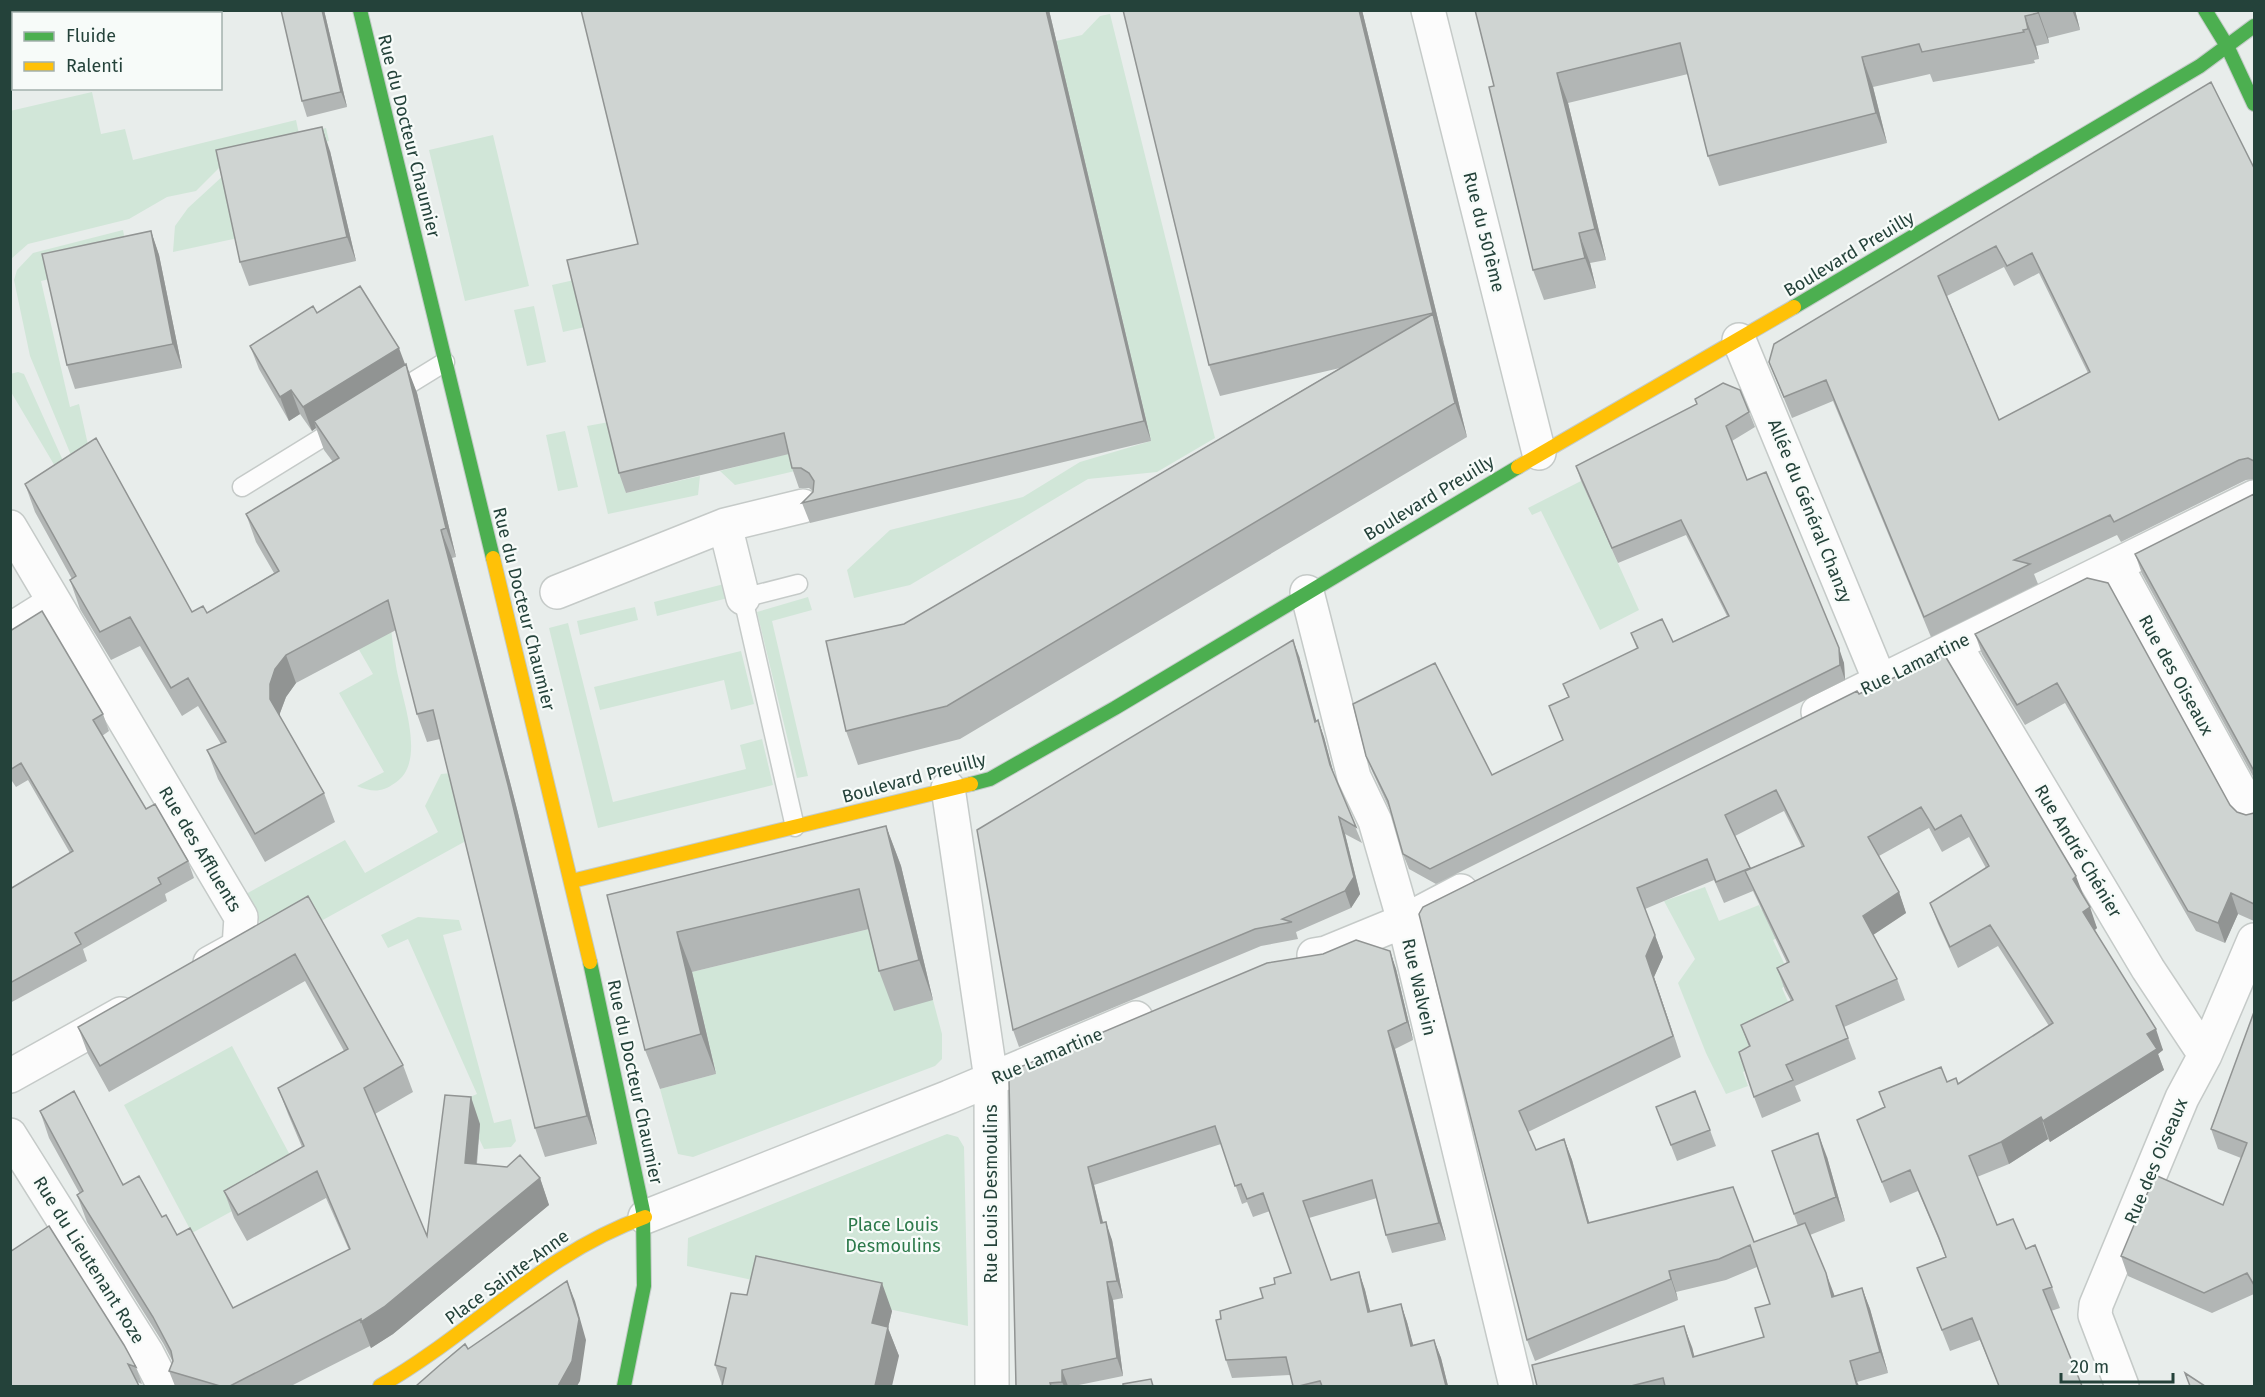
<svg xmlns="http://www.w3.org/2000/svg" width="2265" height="1397" font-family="'Fira Sans',sans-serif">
<rect width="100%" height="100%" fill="#e8edeb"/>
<path fill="#d1e6d8" d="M1110 14 1215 438 1157 472 1088 479 910 585 854 598 847 570 890 530 1023 497 1080 462 1151 441 1056 41 1082 35 1100 16Z
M92 92 101 134 125 129 133 160 296 120 299 134 326 128 329 141 219 168 196 191 167 197 129 219 28 244 11 259 10 111Z
M493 135 529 286 465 301 429 150Z
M225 174 238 238 173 252 175 226 188 208Z
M123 230 129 261 41 281 70 407 79 404 92 463 78 472 30 356 14 280 17 270 33 253Z
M574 280 585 327 563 332 552 285Z
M534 306 546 362 527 366 514 310Z
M18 372 24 374 69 474 62 478 11 392 10 374Z
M609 422 626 493 700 476 698 495 608 514 587 426Z
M565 431 578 487 558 491 546 435Z
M791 453 795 471 735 485 720 471Z
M1581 481 1639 610 1600 630 1541 511 1532 515 1528 508Z
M724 584 728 598 657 616 654 602Z
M389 597C390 620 392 643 396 666 401 697 428 762 395 783 381 793 372 792 357 786L384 772 339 693 373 674 358 648Z
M808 597 812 610 772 621 808 776 797 778 757 612Z
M635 607 638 620 580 635 577 621Z
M568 623 613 802 746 769 740 745 762 739 773 785 598 828 549 628Z
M741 651 754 704 731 710 724 680 600 710 594 687Z
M452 773 466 828 464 842 274 947 244 895 345 840 365 873 438 832 425 806 441 774Z
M1705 887 1719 921 1759 905 1761 910 1771 904 1786 933 1773 940 1793 982 1782 988 1792 1011 1772 1035 1747 1048 1754 1066 1743 1072 1748 1086 1726 1094 1706 1053 1678 983 1695 959 1664 901Z
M418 917 459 920 462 930 443 935 494 1123 511 1119 516 1141 511 1147 484 1149 461 1101 477 1094 408 939 388 948 381 935Z
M873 928 933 1000 942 1034V1059L935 1066 693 1157 678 1154 660 1089 716 1074 692 972Z
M232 1046 300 1174 192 1233 124 1105Z
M947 1134 958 1137 964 1147 968 1326 687 1266 688 1238Z"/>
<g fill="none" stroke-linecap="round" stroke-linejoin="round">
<g stroke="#c5cac8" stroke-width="21">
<path id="lane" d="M393 394 445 362
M242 487 341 426
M795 827 743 598 798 584"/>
</g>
<g stroke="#c5cac8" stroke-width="36">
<path id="street" d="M1428 10 1539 453
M1739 340 1880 681
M725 525 743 598
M10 527 241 917 239 947 210 963
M2116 565 2254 816
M557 592 725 525 803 506
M1307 592 1354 777 1375 821 1404 921 1516 1386
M10 630 53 603
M1955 645 2148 969 2205 1055
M1818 712 2254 497
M948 788 991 1079 992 1386
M1314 955 1326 953 1404 921 1461 891
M10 1076 121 1014
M10 1135 147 1353 164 1386
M645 1217 949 1097 1136 1018
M2122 1386 2095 1315 2096 1305 2182 1098 2205 1055 2254 940"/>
</g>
<g stroke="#c3cbc8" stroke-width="16">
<path id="fast" d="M360 10 493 558
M2205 10 2227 46 2254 104
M1794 307 2200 66 2254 26
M971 784 990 779 1115 708 1518 467
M590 962 643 1211 644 1286 624 1386"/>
</g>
<g stroke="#c3cbc8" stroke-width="16">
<path id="slow" d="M1518 467 1794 307
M493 558 590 962
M572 881 971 784
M380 1386C473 1333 543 1253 645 1217"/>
</g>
<use href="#lane" stroke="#fcfcfc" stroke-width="18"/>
<use href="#street" stroke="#fcfcfc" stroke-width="33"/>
<use href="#fast" stroke="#4caf50" stroke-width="14"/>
<use href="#slow" stroke="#ffc107" stroke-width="14"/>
</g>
<path fill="#b2b6b5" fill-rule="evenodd" d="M10 10H98V14H14V79L10 80Z
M281 10H324L347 107 307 117 302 101Z
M1049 10 1151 441 810 523 802 503 813 491 809 488H799L792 468 789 454 626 493 619 473 638 244Z
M1123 10H1362L1467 437 960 739 858 765 846 731 904 624 1340 368 1220 396 1209 365Z
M1475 10H2075L2080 30 2048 38 2049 43 2036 46 2039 59 2034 60 2035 63 1933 82 1930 74 1873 87 1887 143 1719 186 1708 156 1688 74 1568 103 1606 260 1590 263 1596 288 1544 300 1533 270 1494 86Z
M2211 82 2254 168V479L2246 480 2121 542 2117 535 2034 574 2038 584 1931 637 1833 401 1792 418 1769 362ZM2004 267 2014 286 2039 273 2088 373 1999 420 1947 296Z
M330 151 356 261 249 286 240 262Z
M151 231 159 255 182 368 75 389 67 365Z
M317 313 405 365 417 393 456 557 452 558 518 813 597 1144 545 1157 535 1128 440 739 427 742 417 714 396 630 296 683 286 697 280 713V717L324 793 335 822 265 862 218 779 207 750 221 744 198 706 182 716 140 646 111 660 80 609 70 580 72 579 35 512 25 484 192 612 207 613 274 573 256 542 246 514 333 462 324 450 316 428 312 431 300 414 289 421 259 369 250 346Z
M1749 412 1755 427 1732 441 1747 480 1844 663 1845 680 1436 884 1409 869 1403 854 1390 810 1372 771 1366 756 1492 775 1563 740 1549 706 1568 697 1563 684 1637 649 1631 633 1673 642 1727 616 1686 535 1618 563 1581 481 1576 466Z
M2254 494V778L2142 574 2135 554Z
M2087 578 2230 805 2237 812 2246 815 2254 813V921L2238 914 2225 943 2196 931 2065 703 2025 725 1982 654 1975 634Z
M10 631 103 714 109 731 102 736 146 809 188 861 194 878 165 894 167 901 83 949 87 961 10 1003V889L70 853 28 780 16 787 10 778Z
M1299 656 1316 721 1318 720 1324 737 1334 776 1362 843 1345 834 1360 894 1351 908 1296 932 1298 939 1261 946 1019 1047 1013 1030Z
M1859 694 2083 896 2097 928 2095 930 2163 1050 2158 1054 2164 1070 2050 1142 2048 1139 2009 1164 1977 1177 1997 1225 2026 1249 2052 1287 2060 1308 2051 1311 2082 1386H1999L1980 1340 1950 1351 1917 1268 1946 1257 1918 1191 1890 1203 1857 1120 1885 1108 1879 1092 1947 1082 1958 1084 2049 1026 1998 946 1958 968 1938 924 1930 903 1986 868 1969 837 1942 852 1929 828 1879 856 1899 892 1906 913 1873 935 1897 979 1905 1000 1844 1027 1856 1059 1795 1086 1801 1101 1762 1118 1754 1097 1749 1047 1741 1025 1791 1001 1785 990 1777 968 1787 963 1753 891 1724 903 1714 880 1645 909 1663 957 1654 977 1681 1057 1528 1132 1536 1150 1564 1139 1572 1160 1589 1222 1754 1242 1798 1226 1772 1151 1827 1157 1845 1221 1810 1235 1834 1296 1862 1288 1870 1309 1888 1373 1857 1382 1859 1386H1537L1692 1347 1694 1357 1764 1337 1770 1304 1757 1267 1726 1280 1676 1292 1678 1300 1535 1361 1527 1340 1419 914ZM1784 811 1802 847 1751 868 1735 836Z
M886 826 901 866 933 1000 894 1011 879 971 869 929 692 972 716 1074 660 1089 645 1050 607 895Z
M308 896 403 1065 413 1092 375 1114 427 1236 480 1124 477 1164 540 1178 549 1205 393 1334 371 1348 370 1346 291 1386H175L169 1371 173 1362 163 1343 87 1222 77 1195 80 1194 49 1138 40 1111 162 1217 177 1235 233 1308 349 1250 326 1198 247 1241 234 1218 224 1191 302 1147 288 1114 278 1088 344 1051 305 981 109 1092 88 1054 78 1027Z
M1390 951 1396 969 1413 1040 1395 1049 1446 1240 1392 1253 1386 1235 1377 1198 1309 1218 1331 1280 1359 1272 1365 1290 1370 1312 1401 1304 1407 1322 1413 1345 1434 1340 1441 1358 1448 1386H1293L1290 1375 1232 1378 1226 1360 1221 1319 1263 1298 1275 1284 1291 1273 1270 1211 1253 1217 1247 1202 1242 1204 1221 1144 1094 1185 1103 1222 1112 1240 1123 1298 1113 1300 1123 1376 1074 1386H1016L1009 1081Z
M2254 1012V1294L2212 1313 2128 1276 2121 1256 2223 1205 2241 1158 2218 1149 2211 1129Z
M1656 1107 1710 1130 1716 1146 1677 1161Z
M10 1252 136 1367 142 1384 137 1382Z
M747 1295 892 1311 888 1328 899 1356 722 1385 715 1365Z"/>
<path fill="#919493" d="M322 10H324L347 107 341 92Z
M1046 10H1049L1151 441 1144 421Z
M1359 10H1362L1444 344 1433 313Z
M2038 10 2048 38 2049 43 2038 13Z
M2072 10H2075L2080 30Z
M2025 16 2036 46 2039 59 2028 29Z
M1862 57 1873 87 1887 143 1876 113Z
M1557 73 1568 103 1606 260 1595 229Z
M322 127 330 151 356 261 347 237Z
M151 231 159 255 182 368 173 344Z
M1579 233 1590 263 1596 288 1585 258Z
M1433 314 1445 348 1467 437 1455 403Z
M399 348 408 372 314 421 316 428 312 431 303 407Z
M406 364 417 393 456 557 446 528Z
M291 390 300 414 289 421 280 397Z
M441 530 452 558 518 813 597 1144 587 1116Z
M1293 640 1299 656 1321 738 1315 722Z
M1839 648 1844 663 1845 680 1840 665Z
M286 655 296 683 286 697 280 713V727L270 699V684L275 669Z
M1318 720 1324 737 1336 782 1330 765Z
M1339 817 1345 834 1360 894 1351 908 1345 891Z
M886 826 901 866 933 1000 919 960Z
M2076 876 2084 897 2073 879Z
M1899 892 1906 913 1870 937 1863 916Z
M2231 893 2238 914 2225 943 2218 923Z
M2090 907 2097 928 2091 933 2083 912Z
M677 932 692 972 716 1074 701 1034Z
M1655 935 1663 957 1654 977 1681 1057 1646 956Z
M1390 951 1396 969 1413 1040 1407 1022Z
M2156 1029 2163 1050 2158 1054 2164 1070 2050 1142 2043 1121 2147 1034Z
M1388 1031 1395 1049 1446 1240 1439 1223Z
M471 1097 480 1124 474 1189 465 1163Z
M2041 1117 2048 1139 2009 1164 2001 1142Z
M1818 1133 1827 1157 1845 1221 1836 1197Z
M1564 1139 1572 1160 1595 1244 1588 1223Z
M1088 1167 1094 1185 1107 1240 1101 1223Z
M540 1178 549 1205 393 1334 371 1348 361 1322Z
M1106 1222 1112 1240 1123 1298 1117 1281Z
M1669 1271 1676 1292 1678 1300 1671 1279Z
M1359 1272 1365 1290 1375 1330 1368 1312Z
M1826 1273 1834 1294 1840 1318 1832 1297Z
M567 1281 575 1301 586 1340 580 1381 577 1386H558Z
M1107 1282 1113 1300 1123 1376 1117 1358Z
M882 1283 892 1311 888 1328 899 1356 892 1386H875L872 1323Z
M1862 1288 1870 1309 1888 1373 1880 1352Z
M1401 1304 1407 1322 1418 1363 1411 1346Z
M1684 1326 1692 1347 1700 1378 1693 1357Z
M1434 1340 1441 1358 1448 1386H1446Z
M1850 1361 1857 1382 1859 1386H1857Z
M1062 1370 1068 1386H1064L1062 1382Z"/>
<path fill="#cfd4d2" stroke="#919493" stroke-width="1.5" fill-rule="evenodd" d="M10 10H95L96 14H14V53L10 54Z
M281 10H322L341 92 302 101Z
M581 10H1046L1144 421 802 503 813 492 814 481 809 473 801 468H792L784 433 619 473 567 260 638 244Z
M1123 10H1359L1433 313 1209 365Z
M1475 10H2038V13L2025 16 2028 29 2023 30 2024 32 1922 52 1919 44 1862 57 1876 113 1708 156 1680 43 1557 73 1595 229 1579 233 1585 258 1533 270 1489 87 1494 86Z
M2211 82 2254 168V461L2248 458 2239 460 2114 522 2110 515 2014 560 2030 564 1924 617 1826 380 1784 397 1769 362 1774 344ZM1996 246 2007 266 2032 253 2090 372 1999 420 1938 276Z
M322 127 347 237 240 262 216 150Z
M151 231 173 344 67 365 42 254Z
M360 286 399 348 303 407 291 390 280 397 250 346 313 306 317 313Z
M1433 314 1455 403 947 706 846 731 826 641 904 624Z
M406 364 446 528 441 530 508 785 587 1116 535 1128 433 710 417 714 388 600 286 655 275 669 270 684V699L324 793 255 834 207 750 226 742 188 678 171 688 130 617 100 632 70 580 76 576 25 484 96 438 192 612 203 606 207 613 279 571 246 514 339 458 314 421Z
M1723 383 1740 390 1749 412 1726 426 1747 480 1766 472 1839 648 1840 665 1430 869 1403 854 1388 801 1366 756 1353 704 1435 663 1492 775 1563 740 1549 706 1569 697 1563 684 1638 648 1631 633 1662 619 1673 642 1729 616 1681 520 1612 548 1576 466 1697 404 1695 399Z
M2254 494V771L2135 554Z
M2087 578 2108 583 2230 805 2237 812 2246 815 2254 813V904L2231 893 2218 923 2188 911 2057 683 2017 705 1975 634Z
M42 611 103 714 93 720 146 809 155 804 188 861 158 878 161 884 75 933 81 944 10 983V889L73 851 21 763 10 770V631Z
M1293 640 1315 722 1318 720 1330 765 1356 827 1339 817 1354 877 1345 891 1282 919 1292 922 1255 929 1013 1030 977 830Z
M1941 649 2076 876 2073 879 2090 907 2083 912 2156 1029 2147 1034 2157 1049 2043 1121 2041 1117 2001 1142 1969 1156 1997 1225 2013 1219 2026 1249 2035 1245 2052 1287 2043 1290 2082 1386H1999L1972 1318 1942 1330 1917 1268 1946 1257 1939 1238 1910 1170 1882 1182 1857 1120 1885 1107 1879 1092 1941 1067 1947 1082 1956 1078 1958 1084 2053 1023 1990 925 1950 947 1930 903 1989 866 1961 815 1935 830 1921 807 1868 837 1899 892 1863 916 1897 979 1836 1006 1848 1038 1786 1065 1793 1080 1754 1097 1739 1052 1750 1046 1741 1025 1793 1000 1777 968 1789 962 1745 871 1804 846 1776 790 1725 815 1750 868 1716 882 1707 859 1637 888 1655 935 1646 956 1673 1036 1519 1111 1536 1150 1564 1139 1588 1223 1733 1187 1754 1242 1805 1223 1826 1273 1832 1297 1862 1288 1880 1352 1850 1361 1857 1386H1665L1663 1378 1631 1386H1537L1532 1365 1684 1326 1693 1357 1764 1337 1755 1308 1770 1304 1750 1245 1719 1259 1669 1271 1671 1279 1527 1340 1419 914 1423 907 1857 691 1859 694 1906 672 1940 655 1938 651Z
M886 826 919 960 879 971 859 889 677 932 701 1034 645 1050 607 895Z
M308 896 403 1065 364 1088 427 1236 445 1095 471 1097 465 1163 507 1167 520 1155 540 1178 384 1307 361 1322V1319L230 1386H220L169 1371 173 1361 171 1351 153 1317 77 1195 83 1191 40 1111 74 1091 123 1185 139 1176 162 1217 166 1215 177 1235 190 1228 233 1308 350 1249 317 1171 238 1215 224 1191 304 1146 278 1088 348 1049 295 954 100 1066 78 1027Z
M1356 940 1390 951 1407 1022 1388 1031 1439 1223 1386 1235 1372 1180 1303 1201 1331 1280 1359 1272 1368 1312 1401 1304 1411 1346 1434 1340 1446 1386H1322L1320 1381 1299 1386H1293L1286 1357 1226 1360 1216 1320 1221 1319 1220 1311 1263 1298 1260 1288 1275 1284 1274 1278 1291 1273 1263 1193 1247 1199 1241 1184 1235 1186 1215 1126 1088 1167 1101 1223 1106 1222 1117 1281 1107 1282 1117 1358 1062 1370V1382L1050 1383 1051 1386H1016L1009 1081 1020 1067 1267 963 1323 954Z
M2254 1012V1285L2247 1273 2204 1293 2121 1256 2155 1175 2223 1205 2247 1143 2211 1129Z
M1695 1091 1710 1130 1671 1145 1656 1107Z
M1818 1133 1836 1197 1794 1214 1772 1151Z
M49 1226 124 1345 136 1367 128 1364 139 1386H10V1252Z
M756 1256 882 1283 872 1323 888 1327 875 1386H722L726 1368 715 1365 731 1293 747 1295Z
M567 1281 579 1319 572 1361 558 1386H416L441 1364 465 1344 468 1349Z
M2185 1373 2205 1386H2190Z
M1151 1379 1153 1386H1123V1384Z"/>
<g text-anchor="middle" stroke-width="4.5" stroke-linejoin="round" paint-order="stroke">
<g font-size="18" fill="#24423a" stroke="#f7fbf9">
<text transform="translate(409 136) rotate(76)" y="6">Rue du Docteur Chaumier</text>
<text transform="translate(1484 232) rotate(76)" y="6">Rue du 501ème</text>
<text transform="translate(1849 254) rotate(-31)" y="6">Boulevard Preuilly</text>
<text transform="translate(1429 498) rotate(-31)" y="6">Boulevard Preuilly</text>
<text transform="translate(1810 511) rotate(68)" y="6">Allée du Général Chanzy</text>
<text transform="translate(524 609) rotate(76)" y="6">Rue du Docteur Chaumier</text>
<text transform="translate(1915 664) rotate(-26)" y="6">Rue Lamartine</text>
<text transform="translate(2176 675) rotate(61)" y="6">Rue des Oiseaux</text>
<text transform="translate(914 778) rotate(-15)" y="6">Boulevard Preuilly</text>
<text transform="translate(200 849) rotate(59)" y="6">Rue des Affluents</text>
<text transform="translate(2078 851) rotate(59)" y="6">Rue André Chénier</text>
<text transform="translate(1419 987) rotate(77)" y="6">Rue Walvein</text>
<text transform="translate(1047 1056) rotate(-23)" y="6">Rue Lamartine</text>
<text transform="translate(635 1082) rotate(78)" y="6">Rue du Docteur Chaumier</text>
<text transform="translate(2156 1161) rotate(-67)" y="6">Rue des Oiseaux</text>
<text transform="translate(991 1194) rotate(-90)" y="6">Rue Louis Desmoulins</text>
<text transform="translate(89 1260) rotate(58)" y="6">Rue du Lieutenant Roze</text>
<text transform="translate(507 1277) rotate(-36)" y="6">Place Sainte-Anne</text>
</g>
<g font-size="18" fill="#2d7a4b" stroke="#f7fbf9">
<text x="893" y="1231">Place Louis<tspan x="893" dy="21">Desmoulins</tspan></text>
</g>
</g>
<rect width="2265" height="1397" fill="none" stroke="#24423a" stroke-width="24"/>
<rect x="12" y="12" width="210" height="78" fill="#f7fbf9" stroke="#a3b1ad" stroke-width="1.5"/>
<rect x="24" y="32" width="30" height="9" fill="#4caf50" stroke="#a3b1ad" stroke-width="1.5"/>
<text x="66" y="42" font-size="18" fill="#24423a">Fluide</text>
<rect x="24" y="62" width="30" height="9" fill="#ffc107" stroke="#a3b1ad" stroke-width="1.5"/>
<text x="66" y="72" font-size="18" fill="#24423a">Ralenti</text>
<path d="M2061 1373v9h112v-9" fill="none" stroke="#24423a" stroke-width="3"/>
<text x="2070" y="1373" font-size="18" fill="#24423a" stroke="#f7fbf9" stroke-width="4.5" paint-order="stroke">20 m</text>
</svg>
